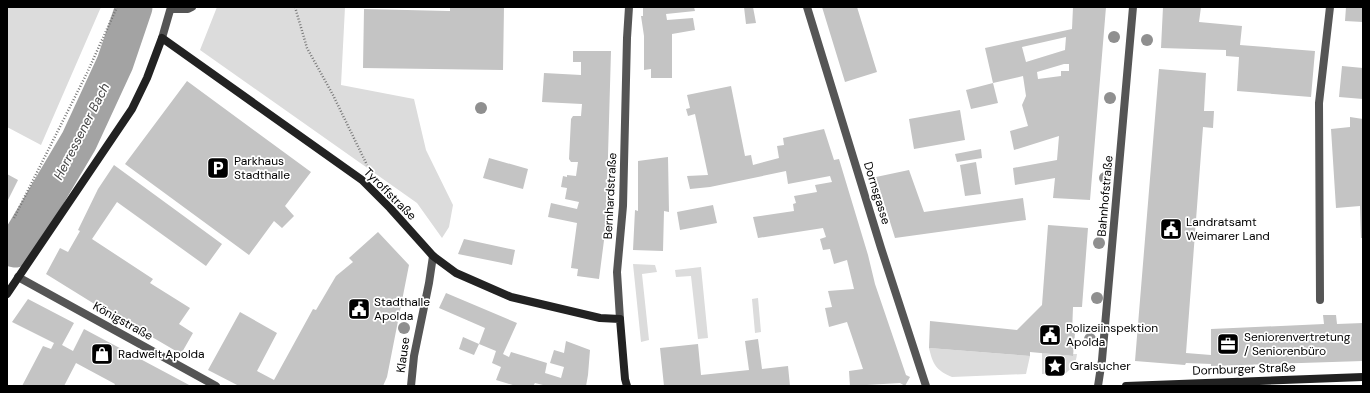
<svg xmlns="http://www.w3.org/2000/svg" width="1370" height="393" font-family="'DM Sans',sans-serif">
<rect width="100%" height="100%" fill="#fff"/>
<path fill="#dcdcdc" d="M7 7H101L41 145 7 127Z
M217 7H345L341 85 414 99 426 150 453 205 449 227 442 238 417 203 200 50Z
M633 264 655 265 657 272 642 274 649 340 641 342Z
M701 267 708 338 698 339 691 276 676 277 675 270Z
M758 298 761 332 755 333 752 299Z
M929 348 1030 356 1026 374 952 377C936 370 933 365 929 348Z
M1042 353 1072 356 1073 354H1077C1076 363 1073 367 1066 373L1042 374Z"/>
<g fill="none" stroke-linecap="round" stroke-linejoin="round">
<path stroke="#a3a3a3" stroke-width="37" d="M15 249 79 141 115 63 134 7"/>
</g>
<path fill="#c4c4c4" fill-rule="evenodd" d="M450 7H504L503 70 363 68 364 9 450 11Z
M643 7H694L695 11 666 14 667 20 693 18 695 30 672 34V78H651V69L644 70V36L641 16H643Z
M744 7H753L756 23 746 24Z
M822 7H857L877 72 845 82Z
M1073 7H1106L1090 200 1053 198 1055 178 1015 185 1013 168 1057 160 1059 136 1014 150 1010 131 1028 126 1022 105 1026 96 1023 76 993 83 998 103 971 109 966 90 993 83 985 48 1072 29ZM1066 37 1065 50 1026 62 1022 47ZM1064 64H1069V71H1061V76L1038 79 1037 72Z
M1163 7H1201L1199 22 1242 26 1240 45 1315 51 1311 97 1237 91 1239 57 1226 56V50L1161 48Z
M1346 7H1363V22L1345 21Z
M573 51H611L606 225 599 279 577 276 578 269 571 268 577 223 548 217 551 203 577 209 579 202 565 199 567 188 561 187 563 176 567 177V175L576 176 578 162H571L569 159 571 119 573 116H581L582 104 542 102 544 73 581 75V62H573Z
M1342 66 1363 68V99L1339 97Z
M1159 69 1206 73 1204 111H1214L1213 128 1203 127 1186 353 1211 355V329L1324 324 1323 315H1336L1337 324 1363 323V361L1211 366V364L1186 363 1185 365 1135 361Z
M187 81 311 172 285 206 294 216 282 228 274 221 249 255 125 164Z
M731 86 745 156 751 155 753 165 779 158 777 146 784 145 783 138 824 129 834 160 839 159 868 255 875 284 906 375 910 377 905 386 900 383 850 386 849 371 863 369 847 322 829 327 825 308 832 307 828 291 854 289 847 260 834 264 830 249 823 250 820 239 826 237 823 228 758 238 753 217 794 211 793 204 796 203 794 196 817 192 815 185 832 182 830 176 788 184 786 171 710 187 690 189 687 176 708 175 695 114 688 116 686 109 690 108 687 95Z
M960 110 965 140 914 149 909 119Z
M1350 117 1363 119V238H1361L1360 206 1336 208 1331 129 1350 127Z
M981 149 982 158 957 162 955 154Z
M668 157 669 212 664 211 663 251 633 250 635 210 638 211V161Z
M489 158 528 169 523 189 483 178Z
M976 162 981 194 965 196 960 165Z
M114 165 222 244 206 266 117 202 92 239 153 279 150 283 190 308 179 324 193 333 181 354 152 337 151 339 46 274 60 248 68 252 80 231 78 230 98 189Z
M909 170 924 212 1023 198 1026 220 895 238 876 177Z
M7 174 18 180 7 202Z
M713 205 717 223 680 230 677 212Z
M1048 225 1088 228 1082 307H1073L1072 333H1075L1073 356 1030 352V356L929 348 930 321 1017 330 1042 305Z
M378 232 409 265 387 377 383 386H239L208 370 240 312 277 333 257 371 274 380 313 309 316 310 336 276 353 262 349 258Z
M464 239 515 250 512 265 458 254Z
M446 293 517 323 503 354 509 357 511 352 547 363 545 373 561 378 564 367 550 363 554 350 564 353 566 341 590 350 588 375 586 386H547L535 383 533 386H516L496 380 501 367 492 363 496 351 479 344 485 328 439 308Z
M28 299 74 323 62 345 73 351 84 329 191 386H114L115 384 76 363 64 386H22L43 346 51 349 54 343 12 322Z
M463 337 479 344 474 355 459 349Z
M758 339 762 369 788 366 790 386H664L660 348 698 344 701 375 749 370 745 341Z"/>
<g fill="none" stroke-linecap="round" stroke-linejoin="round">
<path stroke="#777" stroke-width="2.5" stroke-dasharray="1 2" stroke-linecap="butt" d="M295 7 307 48 333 95 367 165
M14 218 87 73 117 7"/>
<path stroke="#555" stroke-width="8" d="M171 9H188L192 7
M1320 300 1319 103 1330 7"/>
<path stroke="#555" stroke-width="8" d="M807 7 881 248 926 386
M162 38 171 7
M18 277 216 386
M620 319 617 272 623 206 627 38 629 7
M411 386 414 356 429 283 433 256
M1098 386 1102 360 1133 7"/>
<path stroke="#222" stroke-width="8" d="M7 294 132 109 147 78 162 38 362 180 390 208 433 256 456 273 511 297 600 318 620 319 625 379 627 386
M1126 386 1363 377"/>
</g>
<g fill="#8f8f8f">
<circle cx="1114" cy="37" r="6"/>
<circle cx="1147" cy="40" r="6"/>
<circle cx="1110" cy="98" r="6"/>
<circle cx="481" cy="108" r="6"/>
<circle cx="1105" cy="178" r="6"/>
<circle cx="1099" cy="243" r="6"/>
<circle cx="1097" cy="298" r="6"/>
<circle cx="404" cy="328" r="6"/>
<circle cx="1090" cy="339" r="6"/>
</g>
<defs>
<g id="parking-square" transform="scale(1.15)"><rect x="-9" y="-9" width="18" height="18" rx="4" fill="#000" stroke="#fff"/><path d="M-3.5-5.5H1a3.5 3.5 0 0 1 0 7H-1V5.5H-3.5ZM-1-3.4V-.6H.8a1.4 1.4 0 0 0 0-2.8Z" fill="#fff"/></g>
<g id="civic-square" transform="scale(1.15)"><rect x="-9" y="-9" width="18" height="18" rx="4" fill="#000" stroke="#fff"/><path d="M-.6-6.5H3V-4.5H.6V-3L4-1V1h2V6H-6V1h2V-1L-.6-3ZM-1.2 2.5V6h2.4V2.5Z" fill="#fff"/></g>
<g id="office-square" transform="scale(1.15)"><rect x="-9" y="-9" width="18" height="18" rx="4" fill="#000" stroke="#fff"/><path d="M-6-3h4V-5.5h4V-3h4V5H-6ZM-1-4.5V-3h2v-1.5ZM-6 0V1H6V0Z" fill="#fff"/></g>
<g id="shop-square" transform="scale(1.15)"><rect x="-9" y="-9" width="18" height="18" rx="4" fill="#000" stroke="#fff"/><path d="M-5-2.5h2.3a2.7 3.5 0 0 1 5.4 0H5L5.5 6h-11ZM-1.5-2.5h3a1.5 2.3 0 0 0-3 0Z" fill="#fff"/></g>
<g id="sight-square" transform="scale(1.15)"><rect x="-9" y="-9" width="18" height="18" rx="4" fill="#000" stroke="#fff"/><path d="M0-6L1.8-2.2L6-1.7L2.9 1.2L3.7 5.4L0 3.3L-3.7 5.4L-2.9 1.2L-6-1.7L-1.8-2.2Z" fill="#fff"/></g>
</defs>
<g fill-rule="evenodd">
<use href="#parking-square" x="218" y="168"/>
<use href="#civic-square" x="1171" y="229"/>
<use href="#civic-square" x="359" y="309"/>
<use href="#civic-square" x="1050" y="335"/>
<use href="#office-square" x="1228" y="344"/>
<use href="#shop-square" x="102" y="354"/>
<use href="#sight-square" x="1055" y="366"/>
</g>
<g text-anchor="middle" stroke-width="3.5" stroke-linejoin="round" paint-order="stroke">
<g font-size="12" fill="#000" stroke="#fff" text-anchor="start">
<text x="234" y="165">Parkhaus<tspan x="234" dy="14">Stadthalle</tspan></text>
<text x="1186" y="226">Landratsamt<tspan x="1186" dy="14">Weimarer Land</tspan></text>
<text x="374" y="306">Stadthalle<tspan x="374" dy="14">Apolda</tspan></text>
<text x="1066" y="332">Polizeiinspektion<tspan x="1066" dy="14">Apolda</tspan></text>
<text x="1244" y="341">Seniorenvertretung<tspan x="1244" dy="14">/ Seniorenbüro</tspan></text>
<text x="118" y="358">Radwelt Apolda</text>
<text x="1070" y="370">Gralsucher</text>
</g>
<g font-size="12" fill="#000" stroke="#fff">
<text transform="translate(877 193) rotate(73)" y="4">Dornsgasse</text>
<text transform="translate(390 194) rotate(45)" y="4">Tyroffstraße</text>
<text transform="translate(610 196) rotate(-87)" y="4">Bernhardstraße</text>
<text transform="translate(1105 196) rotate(-85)" y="4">Bahnhofstraße</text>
<text transform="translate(123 321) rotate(29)" y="4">Königstraße</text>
<text transform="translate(403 355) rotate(-82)" y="4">Klause</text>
<text transform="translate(1244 369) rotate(-2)" y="4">Dornburger Straße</text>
</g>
<g font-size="13" font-style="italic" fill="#444" stroke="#fff">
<text transform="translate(81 131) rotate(-63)" y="5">Herressener Bach</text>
</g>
</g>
<rect width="1370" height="393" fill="none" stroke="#000000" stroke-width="16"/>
</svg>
